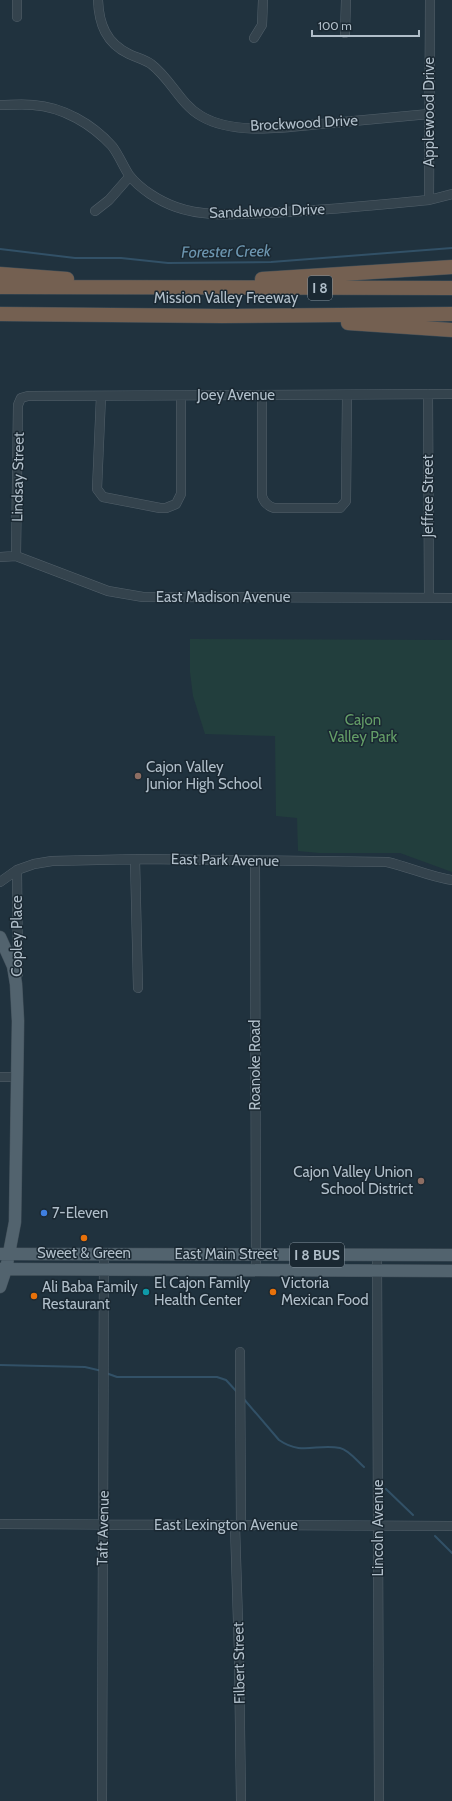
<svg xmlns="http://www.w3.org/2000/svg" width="452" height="1801" font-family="Cabin,sans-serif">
<rect width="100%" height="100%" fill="#20323e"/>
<path fill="#223e3d" d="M190 639 452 640V872L400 853H319L298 851 297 818 276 816 275 736 205 734 193 696 190 672Z"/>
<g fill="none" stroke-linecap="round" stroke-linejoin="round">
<path stroke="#325167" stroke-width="2" d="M0 249 75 258H121L168 263 271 262 452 248
M0 1365 85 1367 102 1371
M106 1373 117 1377H217L226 1380 237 1392
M243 1398 279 1440C302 1456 317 1443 340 1448 349 1450 357 1461 364 1467
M386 1489 413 1515
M435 1536 452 1553"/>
<g stroke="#53616b" stroke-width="10">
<path id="minor" d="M17 0V17
M98 0C99 24 106 43 129 54 137 58 144 59 151 64 171 79 180 104 201 116 236 137 293 126 332 123 364 120 396 117 429 114
M345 33 346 0
M254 38 262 25 263 0
M0 105C11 105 22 104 33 105 63 107 92 124 112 146 119 155 123 166 129 175 140 189 159 201 176 207 204 217 234 214 263 213 318 211 374 205 429 200L452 194
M429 200 430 0
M95 211 109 200 130 176
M428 394 429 598
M262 395V496C264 503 268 506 274 508H340L346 501 347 395
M101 396 97 489 103 497 160 508H166L176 504 181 494V396
M16 556 18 405 21 398 28 396 452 394
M0 557 16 556 108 591 143 597 452 598
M135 859 138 988
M255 860 256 1269
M17 870 18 974
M0 882 17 870 34 864 52 861 142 859 387 862C409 867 430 877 452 880
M0 1077H18
M377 1255 379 1801
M240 1352 241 1526
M0 1524 452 1526
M235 1526 239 1653 241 1801
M102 1801 104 1255"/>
</g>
<g stroke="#414f59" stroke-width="13">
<path id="major" d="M0 937 13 966 16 984 18 1021 15 1222 6 1269 0 1287
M0 1254 452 1255
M0 1269 452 1271"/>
</g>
<g stroke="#404e58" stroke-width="15">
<path id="highway" d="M0 274 67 279
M262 279 452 267
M0 287 452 288
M0 314 222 316 452 314
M348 323 452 330"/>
</g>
<use href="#minor" stroke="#34434d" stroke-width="9"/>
<use href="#major" stroke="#52636e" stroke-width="12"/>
<use href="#highway" stroke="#746051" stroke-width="14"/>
</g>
<g fill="#8d6e63" stroke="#1a2832" stroke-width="1.5">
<circle cx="138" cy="776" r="4"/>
<circle cx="421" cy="1181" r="4"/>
</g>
<circle fill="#3f7fe0" stroke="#1a2832" stroke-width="1.5" cx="44" cy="1213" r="4"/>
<g fill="#e8710a" stroke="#1a2832" stroke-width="1.5">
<circle cx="84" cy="1238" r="4"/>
<circle cx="273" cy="1292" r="4"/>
<circle cx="34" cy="1296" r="4"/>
</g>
<circle fill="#0f9aa8" stroke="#1a2832" stroke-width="1.5" cx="146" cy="1292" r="4"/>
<g text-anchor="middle" stroke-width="3" stroke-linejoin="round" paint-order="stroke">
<g fill="#1a2832" stroke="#83919c" stroke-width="1">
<rect x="308" y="276" width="24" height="24" rx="3"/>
<rect x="290" y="1243" width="54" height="24" rx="3"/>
</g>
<g font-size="14" font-weight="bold" fill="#b0bec9">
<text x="320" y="293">I 8</text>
<text x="317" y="1260">I 8 BUS</text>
</g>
<g font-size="15" fill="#b0bec9" stroke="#1a2832">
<text transform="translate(429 112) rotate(-90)" y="5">Applewood Drive</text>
<text transform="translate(304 123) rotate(-3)" y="5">Brockwood Drive</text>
<text transform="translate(267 211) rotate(-2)" y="5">Sandalwood Drive</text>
<text x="226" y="303">Mission Valley Freeway</text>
<text x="236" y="400">Joey Avenue</text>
<text transform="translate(18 477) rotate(-89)" y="5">Lindsay Street</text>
<text transform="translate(428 496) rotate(-90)" y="5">Jeffree Street</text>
<text x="223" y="602">East Madison Avenue</text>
<text transform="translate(225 860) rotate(1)" y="5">East Park Avenue</text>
<text transform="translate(17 936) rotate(-90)" y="5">Copley Place</text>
<text transform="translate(255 1065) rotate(-90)" y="5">Roanoke Road</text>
<text x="226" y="1259">East Main Street</text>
<text x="226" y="1530">East Lexington Avenue</text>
<text transform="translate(103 1528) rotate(-89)" y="5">Taft Avenue</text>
<text transform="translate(378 1528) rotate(-90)" y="5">Lincoln Avenue</text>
<text transform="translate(239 1663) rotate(-91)" y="5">Filbert Street</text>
</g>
<g font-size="15" fill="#649d67" stroke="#1a2832">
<text x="363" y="725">Cajon<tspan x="363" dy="17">Valley Park</tspan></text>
</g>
<g font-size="15" fill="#b0bec9" stroke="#1a2832" text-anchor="start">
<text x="146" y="772">Cajon Valley<tspan x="146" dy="17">Junior High School</tspan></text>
<text x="413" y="1177" text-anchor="end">Cajon Valley Union<tspan x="413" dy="17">School District</tspan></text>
<text x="52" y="1218">7-Eleven</text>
<text x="84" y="1258" text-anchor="middle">Sweet &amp; Green</text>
<text x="154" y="1288">El Cajon Family<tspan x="154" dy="17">Health Center</tspan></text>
<text x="281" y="1288">Victoria<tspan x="281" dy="17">Mexican Food</tspan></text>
<text x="42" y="1292">Ali Baba Family<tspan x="42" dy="17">Restaurant</tspan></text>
</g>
<g font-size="16" font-style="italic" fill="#6d96b0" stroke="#1a2832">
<text transform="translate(226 251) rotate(-1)" y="6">Forester Creek</text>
</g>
</g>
<path d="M312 30v6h107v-6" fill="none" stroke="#b0bec9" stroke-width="2"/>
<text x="318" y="30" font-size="12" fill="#b0bec9" stroke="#1a2832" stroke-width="3" paint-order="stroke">100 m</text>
</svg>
